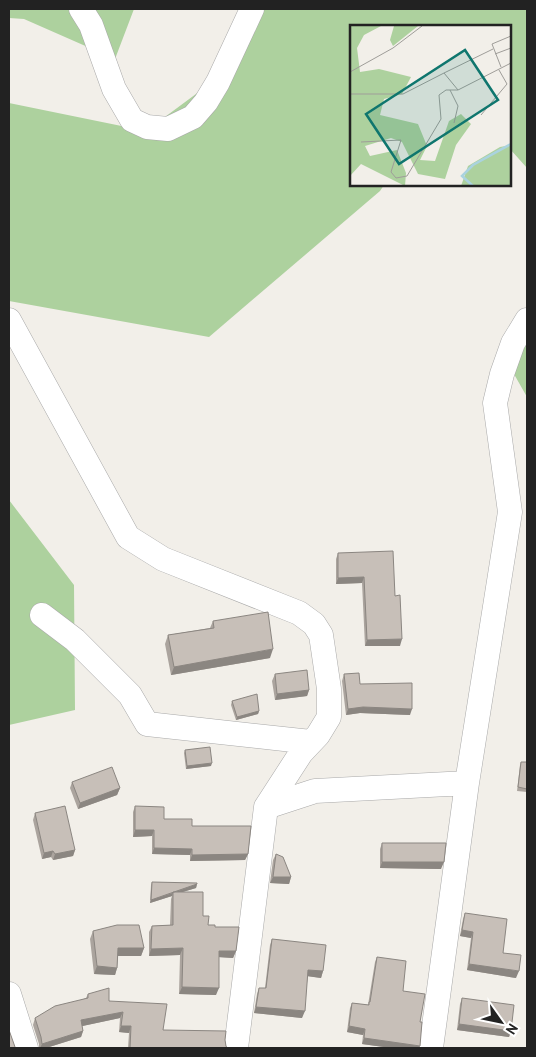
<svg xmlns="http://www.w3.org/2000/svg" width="536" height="1057" font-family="'PT Sans',sans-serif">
<rect width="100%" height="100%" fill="#f2efe9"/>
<path fill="#add19e" d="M9 9H134L115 59 24 19 9 18Z
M250 9H527V168L510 149V26H351V185H384L380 191 209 337 9 301V103L146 131 231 68Z
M527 308V397L510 367Z
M9 500 74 585 75 710 9 725Z"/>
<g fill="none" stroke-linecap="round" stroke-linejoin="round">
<g stroke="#a9a9a9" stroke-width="25">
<path id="minor" d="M81 9 91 25 114 89 132 120 147 127 168 129 193 117 206 102 218 82 252 9
M9 320 128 537 163 559 299 613 314 624 321 635 329 689V717L318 735 301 753 266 807 236 1048
M42 615 75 640 130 695 147 724 311 742
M467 783 510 512 495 403 502 374 513 343 527 320
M266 807 315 791 467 783 431 1048
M9 994 26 1048"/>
</g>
<use href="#minor" stroke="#fff" stroke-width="24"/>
</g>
<path fill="#aba49e" d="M338 553 395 596 400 646H365L362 583 336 584V559Z
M213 621 270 658 171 675 165 644 168 635 210 628Z
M275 674 309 690 307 696 275 700 272 681Z
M344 674 360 684 410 715 360 713 346 715 342 681Z
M232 701 259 711 258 714 236 720 231 705Z
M185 750 211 766 186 769 184 753Z
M521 762H527V792L517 791 520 765Z
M72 782 120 788 117 795 78 809 70 788Z
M135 806 164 819 192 826 248 854 245 860 190 861V855L152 854V836L133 837V812Z
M35 813 75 850 73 856 53 860 51 857 42 859 33 820Z
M382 843 441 869 380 868V849Z
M276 854 291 877 289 884 270 883 273 860Z
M152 882 197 884 196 888 182 892 203 916 208 925 215 927 236 951 233 958 219 957 216 995 179 994 180 955 149 956V932L152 926 170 925 171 899 172 896 150 903 151 885Z
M465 913 503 953 516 978 467 970 471 938 460 936 463 919Z
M93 931 144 948 141 956H118L117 968 115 975 94 974 90 939Z
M272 939 323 971 321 978 308 976 302 1018 254 1013 257 994 259 988H265L270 945Z
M377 957 403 991 420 1022 419 1048H391L362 1044 363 1035 347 1032 350 1008 352 1003 368 1005 375 962Z
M88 994 109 1001 163 1030 225 1040 226 1046 227 1048H128L129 1033 119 1032 120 1018 82 1026 83 1031 81 1037 46 1048H39V1044L33 1025 35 1018 86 998Z
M462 998 511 1031 509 1037 457 1030 460 1004Z"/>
<path fill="#8b8681" d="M364 577 362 583 336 584 338 578Z
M402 639 400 646H365L367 640Z
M273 649 270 658 171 675 174 667Z
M309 690 307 696 275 700 277 694Z
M363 707 412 709 410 715 360 713 346 715 348 709Z
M259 711 258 714 236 720 237 717Z
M212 763 211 766 186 769 187 766Z
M120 788 117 795 78 809 80 803Z
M135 830H154L152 836 133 837Z
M154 848 192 849 190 855 152 854Z
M75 850 73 856 53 860 55 854Z
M53 851 51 857 42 859 44 853Z
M248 854 245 860 190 861 192 855Z
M382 862H444L441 869 380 868Z
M273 877H291L289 884 270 883Z
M197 884 196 888 173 895V893Z
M173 893 172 896 150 903 151 900Z
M462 930 473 932 471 938 460 936Z
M118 948H144L141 956H115Z
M183 948 180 955 149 956 151 949Z
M219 951H236L233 958 217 957Z
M469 964 519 971 516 978 467 970Z
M97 966 117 968 115 975 94 974Z
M308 970 323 971 321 978 306 976Z
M182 987 219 988 216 995 179 994Z
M256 1007 305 1011 302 1018 254 1013Z
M123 1012 120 1018 78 1027 81 1020Z
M459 1024 511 1031 509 1037 457 1030Z
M121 1026H131L129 1033 119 1032Z
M349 1026 365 1029 363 1035 347 1032Z
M83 1031 81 1037 46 1048H40L42 1044Z
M364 1038 420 1046 419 1048H391L362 1044Z"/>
<path fill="#c7bfb8" stroke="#8b8681" d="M393 551 395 596 400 595 402 639 367 640 364 577 338 578V553Z
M268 612 273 649 174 667 168 635 214 628 213 621Z
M307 670 309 690 277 694 275 674Z
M359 673 360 684 412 683V709L363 707 348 709 344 674Z
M257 694 259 711 237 717 232 701Z
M210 747 212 763 187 766 185 750Z
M521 762H527V789L518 787Z
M112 767 120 788 80 803 72 782Z
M65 806 75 850 55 854 53 851 44 853 35 813Z
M135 806 164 807V819H192V826H251L248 854 192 855V849L154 848V830H135Z
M382 843H446L444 862H382Z
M276 854 283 857 291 877H273Z
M152 882 197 883V884L151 900Z
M173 892H203V916H209L208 925H215V927H239L236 951H219V988L182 987 183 948 151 949 152 926 173 925Z
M465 913 507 919 503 953 521 955 519 971 469 964 473 932 462 930Z
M117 925H139L144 948H118L117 968 97 966 93 931Z
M272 939 326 945 323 971 308 970 305 1011 256 1007 259 988H266Z
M377 957 406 961 403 991 425 994 420 1022H422L420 1046 364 1038 365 1029 349 1026 352 1003 369 1005V1002H370Z
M109 988V1001L167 1004 163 1030 226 1031 225 1040 226 1046 227 1048H130L131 1026H121L123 1012 81 1020 83 1031 42 1044 41 1037 35 1018 55 1006 88 998V994Z
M462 998 514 1005 511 1031 459 1024Z
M9 1030 15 1047 16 1048H9Z"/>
<g transform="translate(350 25)">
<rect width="161" height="161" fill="#f2efe9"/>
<path d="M0 1H31L14 10 7 23 10 47 29 44 61 52 52 69 34 74 30 90 68 99 77 121 70 135 85 136 99 96 111 89 121 99 106 120 95 154 68 149 52 117 41 113 15 121 20 131 47 125 56 148 55 161 11 139 0 151ZM44 1H68L43 21 40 15ZM161 120V161H111L118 141 150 122Z" fill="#add19e"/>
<path fill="none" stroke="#aad3df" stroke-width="2.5" d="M123 161 112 151 123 140 161 119"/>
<path fill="none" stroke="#9f9d99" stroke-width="1" d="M145 29 161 23M151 42 142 19 161 11M0 47 43 23 72 1M100 65 108 81 104 98M108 65 94 48 143 24M0 69H53L94 48M131 90 157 59 149 45M11 117 51 115 41 147 46 153 57 151 91 94 89 70 96 65H108L161 38"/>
<path fill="#0f766e" fill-opacity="0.15" stroke="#0f766e" stroke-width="2.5" d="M115 25 148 75 49 139 16 89Z"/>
<rect width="161" height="161" fill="none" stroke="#222" stroke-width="2.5"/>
</g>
<rect width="536" height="1057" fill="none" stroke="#222222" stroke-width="20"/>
<g transform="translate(501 1022) rotate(123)" stroke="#ffffff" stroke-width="4" paint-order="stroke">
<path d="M0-4L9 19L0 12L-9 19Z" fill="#222222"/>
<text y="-8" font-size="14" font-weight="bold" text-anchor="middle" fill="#222222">N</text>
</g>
</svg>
